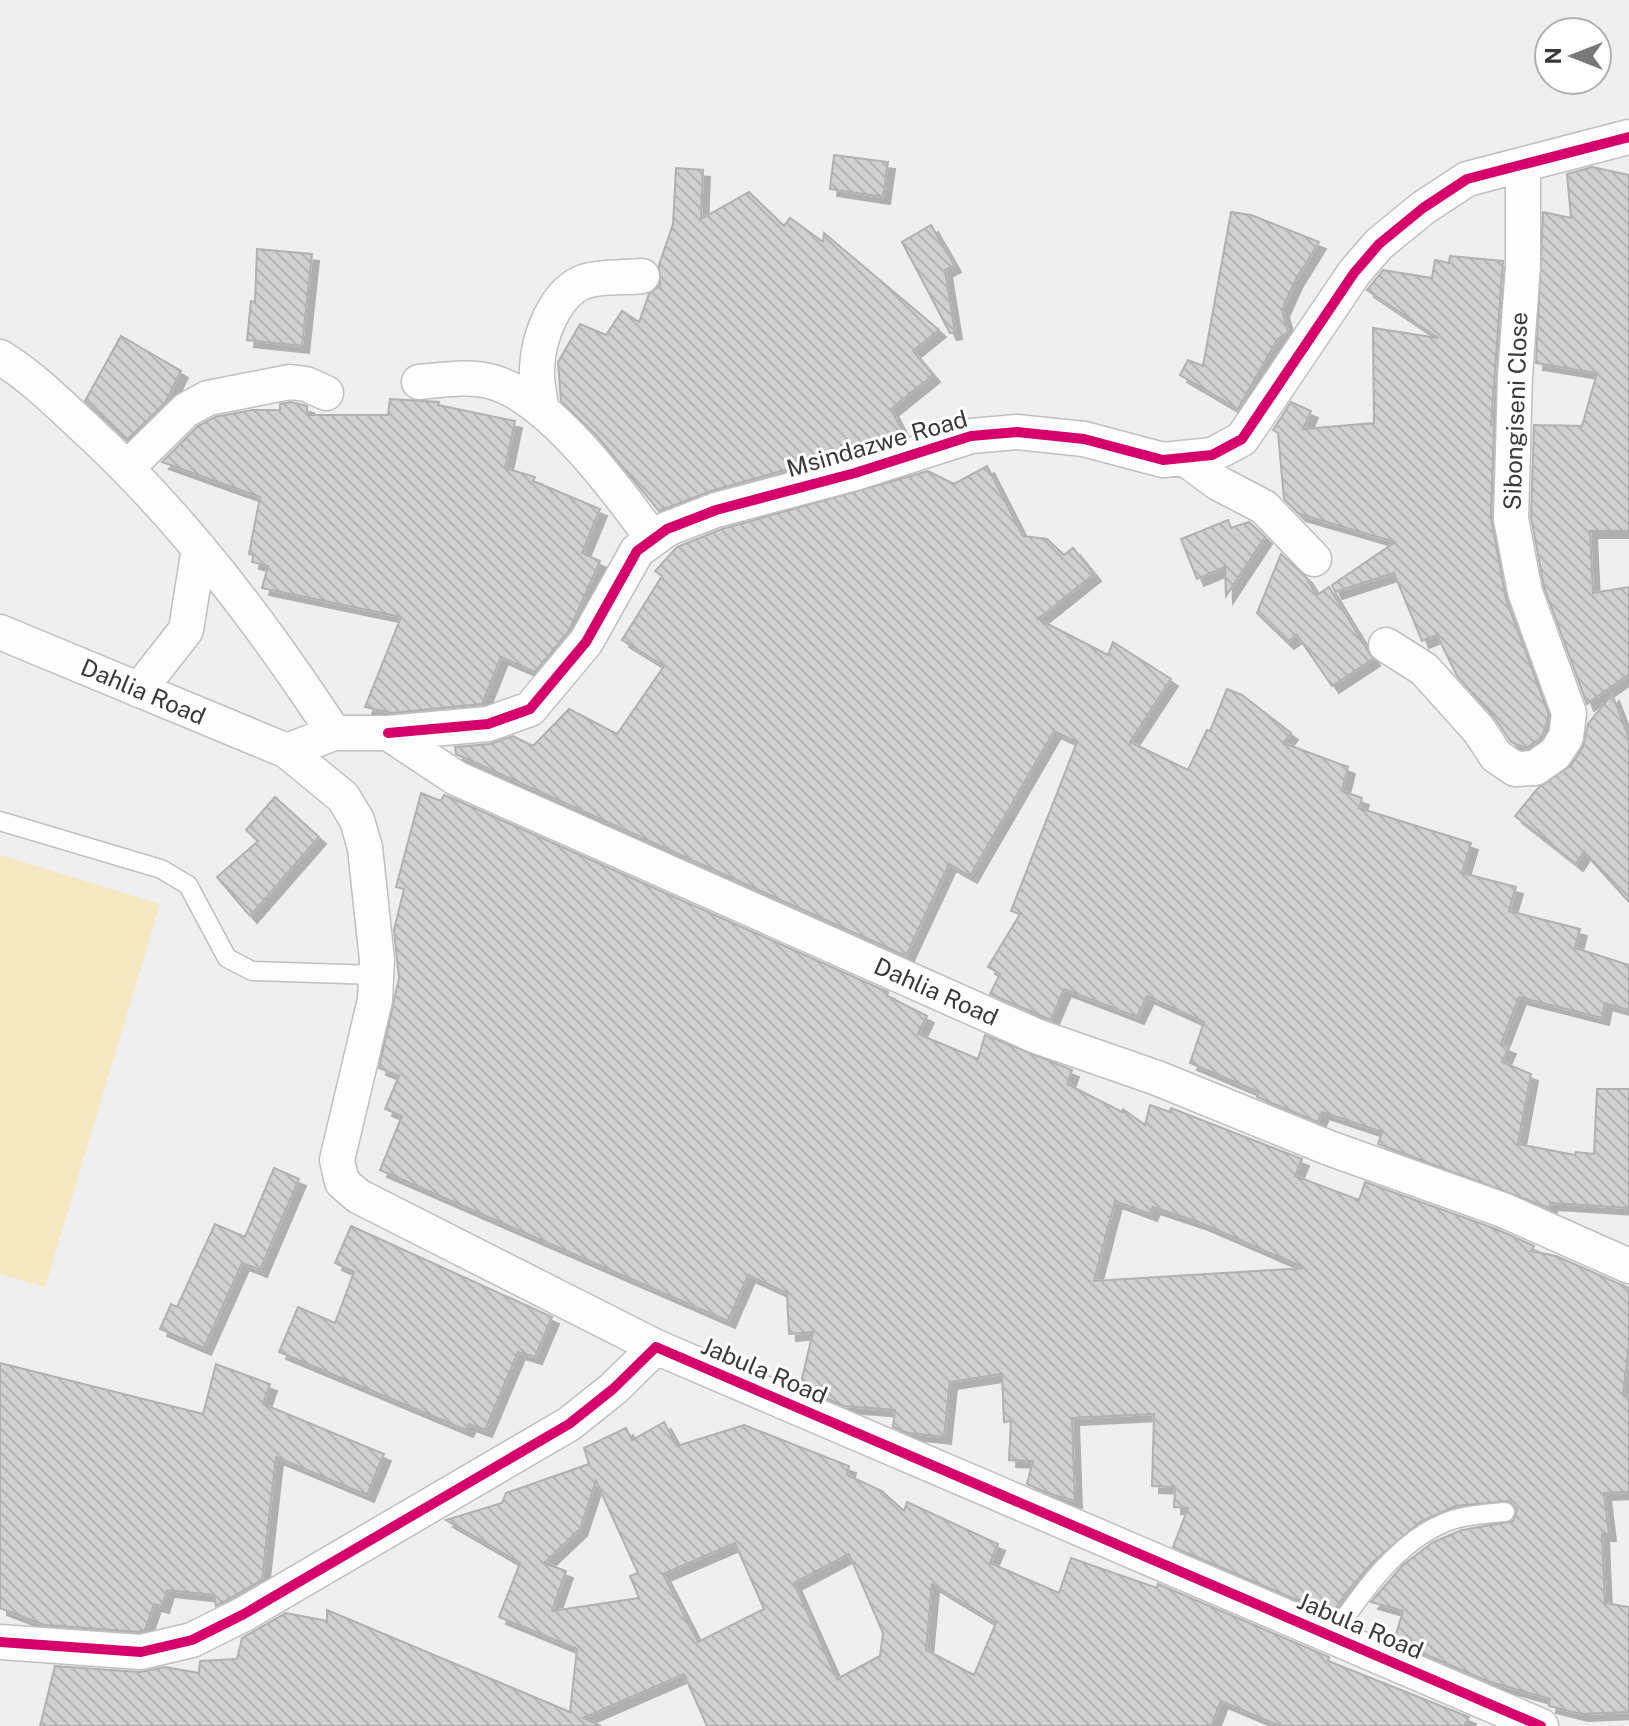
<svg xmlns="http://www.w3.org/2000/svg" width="1629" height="1726" font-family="'Public Sans',sans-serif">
<defs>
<pattern id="building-back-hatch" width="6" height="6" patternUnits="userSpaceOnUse" patternTransform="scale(2)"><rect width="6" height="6" fill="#d0d0d0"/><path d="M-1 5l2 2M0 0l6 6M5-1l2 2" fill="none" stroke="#b3b3b3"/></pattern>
<filter id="shadow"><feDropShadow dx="7" dy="7" stdDeviation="0" flood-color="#0004"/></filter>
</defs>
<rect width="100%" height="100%" fill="#efefef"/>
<path fill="#f5e7bf" d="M0 855 160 904 45 1287 0 1274Z"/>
<path fill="url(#building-back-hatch)" stroke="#b0b0b0" stroke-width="2" fill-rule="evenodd" filter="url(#shadow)" d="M834 155 888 162 883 197 830 189Z
M1592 167 1629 175V531H1590L1593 593 1629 587V674L1587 704 1544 587 1531 517 1534 425 1582 426 1597 373 1536 363 1543 212 1571 218 1567 174Z
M676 168 703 170 701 219 749 192 784 226 790 218 823 242 824 233 939 330 913 351 933 375 891 409 905 436 711 491 659 511 597 436 561 401 558 362 580 324 606 335 622 311 639 322 649 294 660 285 659 265 673 224Z
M1231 212 1251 215 1319 242 1295 281 1282 310 1288 332 1277 340 1238 409 1180 375 1188 360 1203 366Z
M931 225 954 265 945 270 955 332 950 333 902 242Z
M257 249 312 254 302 346 247 340 251 301 255 302Z
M1450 256 1503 261 1491 425H1494L1491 518 1506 599 1549 715 1542 737 1526 748 1511 742 1494 717 1457 676 1437 635 1422 641 1394 573 1335 592 1332 585 1395 542 1299 514 1284 499 1278 433 1273 430 1291 402 1311 411 1303 429 1374 423 1373 328 1438 338 1367 290 1383 270 1432 278 1435 260 1449 263Z
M121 336 181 371 165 403 127 440 85 401Z
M390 399 439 402 438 405 515 421 505 468 535 477 533 481 600 509 582 553 600 561 569 631 535 672 501 657 482 704 392 713 365 707 401 617 262 588 268 566 252 562 253 555 249 554 260 497 162 462 198 426 215 417 252 410H280V404L291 402 307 406V415H388Z
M987 466 1023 536 1047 539 1064 555 1073 548 1094 574 1038 619 1108 655 1113 642 1171 679 1130 742 1188 770 1207 730 1210 731 1227 689 1242 695 1291 733 1283 743 1348 767 1342 791 1362 798 1359 808 1471 843 1462 873 1516 887 1509 911 1580 929 1575 948 1629 965V1010L1605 1003 1602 1018 1519 997 1501 1044 1509 1047 1502 1062 1531 1074 1518 1144 1575 1155 1576 1152 1594 1154 1597 1089H1629V1208L1551 1203 1549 1208 1378 1144 1382 1132 1322 1112 1318 1122 1257 1097 1259 1092 1190 1063 1204 1022 1147 996 1137 1017 1064 989 1051 1020 990 994 1000 974 988 967 1020 914 1011 911 1077 742 1054 731 970 876 949 864 906 956 456 754 455 747 490 744 513 736 533 746 569 709 617 734 664 666 622 640 662 576 655 571 677 547 722 529 928 471 954 484Z
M1228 520 1231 528 1249 522 1265 537 1226 596 1225 567 1197 579 1181 539Z
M1281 554 1305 576 1317 595 1329 587 1373 659 1332 686 1297 635 1287 642 1257 613Z
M1612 694 1629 738V902L1584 852 1576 864 1515 816 1538 788 1571 765 1583 747 1588 724Z
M421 793 441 801 444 795 454 799 888 992 887 996 927 1016 918 1034 978 1059 985 1035 1072 1070 1067 1084 1122 1112 1123 1109 1145 1125 1150 1105 1170 1112 1171 1108 1302 1159 1295 1176 1359 1200 1365 1182 1496 1229 1534 1246 1531 1251 1556 1256 1629 1288V1344L1623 1395 1629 1396V1492L1604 1493 1609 1534H1602L1605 1603 1629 1607V1712L1581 1714 1549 1706 1550 1699 1487 1681 1394 1641 1403 1611 1371 1602 1403 1565 1433 1542 1462 1530 1513 1521 1517 1510 1509 1501 1456 1506 1420 1522 1372 1563 1345 1594 1332 1615 1173 1547 1188 1508 1174 1507 1175 1487 1152 1486 1154 1414 1072 1418 1075 1501 1047 1493 1027 1484 1033 1461 1009 1460 1011 1421 1004 1422 1002 1374 950 1382 944 1437 908 1433 893 1427 895 1410 844 1406 800 1387 813 1332 789 1334 787 1293 748 1275 728 1321 380 1170 402 1116 385 1109 399 1076 379 1068 399 978 394 930 404 889 396 887ZM1115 1201 1150 1214 1153 1207 1201 1223 1305 1268 1094 1281Z
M275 797 319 837 250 916 217 877 258 841 246 830Z
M274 1168 299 1179 260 1270 242 1263 204 1348 160 1329 171 1304 177 1307 215 1224 245 1237Z
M351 1226 552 1317 535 1357 518 1352 485 1430 469 1424 466 1430 279 1352 298 1307 335 1323 354 1272 335 1263Z
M0 1363 203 1414 216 1364 270 1384 263 1404 384 1454 367 1495 276 1457 262 1580 234 1596 216 1606 214 1595 167 1590 162 1606 154 1604 145 1630 139 1632 44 1625 0 1608Z
M664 1422 677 1446 744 1425 849 1466 847 1475 882 1491 904 1511 907 1502 998 1544 990 1563 1059 1593 1071 1558 1157 1588 1158 1584 1329 1657 1328 1661 1469 1717 1464 1726H1280L1221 1701 1211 1726H707L684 1674 583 1718 601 1726H40L55 1666 140 1672 165 1667 199 1673 200 1661 237 1659 242 1638 286 1613 327 1621V1610L570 1712 577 1649 499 1617 520 1563 446 1520 502 1503 506 1493 589 1464 584 1448 626 1428 632 1440ZM596 1481 638 1573 630 1576 639 1598 552 1611 566 1571 544 1563 580 1529ZM735 1543 764 1609 698 1642 663 1574ZM849 1554 883 1633 880 1656 837 1679 794 1583ZM932 1584 996 1623 974 1675 926 1650Z"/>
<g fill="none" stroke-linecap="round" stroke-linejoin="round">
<g stroke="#bfbfbf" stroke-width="21">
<path id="lane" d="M0 821 161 869 188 885 227 958 252 971 376 975
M1332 1636C1361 1594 1396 1543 1444 1523 1463 1515 1485 1514 1505 1512"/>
</g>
<g stroke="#bfbfbf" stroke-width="37">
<path id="street" d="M0 357C31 376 57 402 84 427 182 517 261 622 334 733
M419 382C443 380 470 375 493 382 551 399 618 491 653 539
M542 411C540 397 536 382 537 368 538 338 555 291 586 281 603 276 624 278 642 276
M1187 460 1218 483 1264 507 1314 559
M127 468 186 410 208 398 290 382 306 384 326 393
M0 632 287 751 343 797 357 820 365 848 377 960 375 1000 337 1160 342 1182 358 1196 656 1347
M1386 645 1424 669 1479 730 1496 756 1515 769 1535 768 1555 754 1566 737 1569 713 1525 592 1511 519 1515 376 1523 266V166
M139 690 186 630 199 548
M388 733 488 724 530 709 586 642 637 551 667 529 716 510 855 473 971 436 1017 432 1084 439 1163 460 1212 455 1242 439 1354 273 1379 244 1423 208 1467 179 1629 137
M287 751 334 733H388L456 778 1036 1036 1157 1078 1329 1148 1503 1210 1629 1266
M0 1642 141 1652 192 1640 244 1614 569 1424 613 1389 656 1347 1541 1726"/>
</g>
<use href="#lane" stroke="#fdfdfd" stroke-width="18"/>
<use href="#street" stroke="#fdfdfd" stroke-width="34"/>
<g stroke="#fff" stroke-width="15">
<path id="cycleway" d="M388 733 488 724 530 709 586 642 637 551 667 529 716 510 855 473 971 436 1017 432 1084 439 1163 460 1212 455 1242 439 1354 273 1379 244 1423 208 1467 179 1629 137
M0 1642 141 1652 192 1640 244 1614 569 1424 613 1389 656 1347 1541 1726"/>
</g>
<use href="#cycleway" stroke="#d6006c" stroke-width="10"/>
</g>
<g text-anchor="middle" stroke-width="6" stroke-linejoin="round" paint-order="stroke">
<g font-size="24" fill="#393938" stroke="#fff">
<text transform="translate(1516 411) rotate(-88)" y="8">Sibongiseni Close</text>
<text transform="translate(877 444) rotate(-16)" y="8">Msindazwe Road</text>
<text transform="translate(143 692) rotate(23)" y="8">Dahlia Road</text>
<text transform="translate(936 992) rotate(24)" y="8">Dahlia Road</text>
<text transform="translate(764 1371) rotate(23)" y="8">Jabula Road</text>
<text transform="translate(1360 1626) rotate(23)" y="8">Jabula Road</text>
</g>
</g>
<g transform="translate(1573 56) rotate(270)"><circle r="38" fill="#ffffff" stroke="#b0b0af" stroke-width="2"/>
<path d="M0-6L14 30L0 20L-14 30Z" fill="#797978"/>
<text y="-12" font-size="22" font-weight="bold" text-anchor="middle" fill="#393938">N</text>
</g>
</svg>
